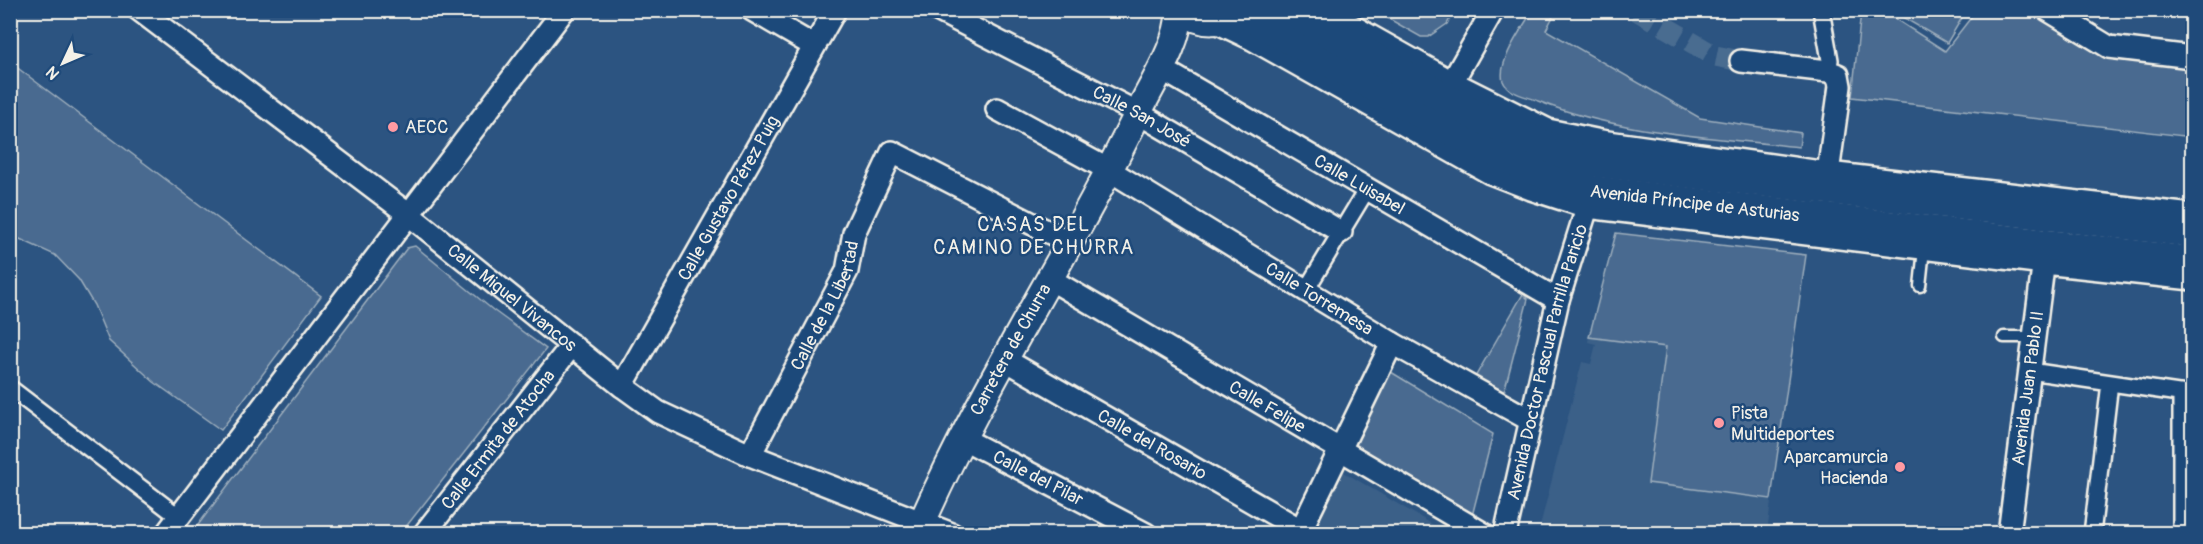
<svg xmlns="http://www.w3.org/2000/svg" width="2203" height="544" font-family="Pangolin,sans-serif">
<rect width="100%" height="100%" fill="#2c5481"/>
<filter id="ink" filterUnits="userSpaceOnUse"><feTurbulence type="fractalNoise" baseFrequency=".0167" numOctaves="2"/><feDisplacementMap in="SourceGraphic" scale="12" xChannelSelector="R" yChannelSelector="G"/><feConvolveMatrix kernelMatrix="1 2 1 2 8 2 1 2 1" color-interpolation-filters="sRGB"/></filter>
<g filter="url(#ink)">
<path fill="#3b6088" d="M1589 337 1789 364 1767 533 1538 534 1582 362 1591 364 1596 344 1588 342Z
M1342 471 1447 533 1311 534Z"/>
<path fill="#496b90" stroke="#9eaebc" stroke-width="1.5" d="M1533 10 1556 11 1546 30 1700 118 1801 133 1799 147C1712 137 1620 134 1538 101 1527 96 1508 94 1503 81 1497 62 1523 27 1533 10Z
M2048 10 2109 47 2192 57V137L1852 97 1861 11H1883L1945 51 1976 11Z
M1375 11H1454L1447 24 1428 37H1421Z
M1892 11H1966L1947 43Z
M11 63 321 296 221 430 154 382 109 341 94 305 79 280 55 255 11 235Z
M1616 233 1806 255 1771 499 1648 483 1666 347 1589 337Z
M415 246 493 310 546 349 401 533H192L407 248Z
M1523 294 1528 299 1503 396 1474 379Z
M1391 372 1493 434 1472 516 1347 443Z"/>
<g fill="none" stroke-linecap="round" stroke-linejoin="round">
<path stroke="#4a6c90" stroke-width="21" stroke-dasharray="21 10" stroke-linecap="butt" d="M1636 10 1715 56 1741 61"/>
<g stroke="#f4f1e8" stroke-width="15">
<path id="service" d="M1920 286 1924 249
M2004 337H2034"/>
</g>
<g stroke="#f4f1e8" stroke-width="20">
<path id="pedestrian" d="M1821 10 1830 60 1828 71
M1306 290 1367 189
M2030 371 2192 395
M10 388 179 517
M2092 534 2110 383
M2181 534V393"/>
</g>
<g stroke="#f4f1e8" stroke-width="26">
<g id="minor">
<path id="s1" d="M139 10 408 214 622 386 658 412 750 455 952 534"/>
<path d="M752 10 814 46"/>
<path id="s2" d="M937 10 1138 113 1341 232"/>
<path d="M1324 10 1452 82 1548 130 1601 141 1828 173 2192 215"/>
<path d="M2048 10 2109 47 2192 57"/>
<path d="M1212 20 1252 39 1490 173 1531 189 1587 207 2044 263 2192 279"/>
<path d="M1741 61 1828 71 1838 75 1840 86 1828 173"/>
<path id="s3" d="M1160 68 1558 300"/>
<path d="M1452 82 1493 10"/>
<path id="s4" d="M997 109 1109 170 1392 343 1530 420"/>
<path id="s5" d="M1050 279 1484 534"/>
<path id="s6" d="M1004 359 1301 530"/>
<path id="s7" d="M622 386 835 10"/>
<path id="s8" d="M962 438 1146 534"/>
<path id="s9" d="M750 455 847 271 854 233 892 152 1070 243"/>
<path d="M166 534 564 10"/>
<path id="s10" d="M424 534 572 345"/>
<path d="M1299 534 1392 343"/>
<path id="s11" d="M1505 534 1558 300 1591 195"/>
<path id="s12" d="M2009 534 2045 251"/>
</g>
</g>
<g stroke="#f4f1e8" stroke-width="30">
<g id="tertiary">
<path id="s13" d="M917 534C981 386 1071 252 1141 107 1154 81 1181 39 1179 10"/>
</g>
</g>
<g stroke="#f4f1e8" stroke-width="34">
<g id="secondary">
<path d="M1185 10C1202 23 1222 22 1239 10"/>
<path id="s14" d="M1239 10 1447 128 1522 165 1592 191 2192 262"/>
<path d="M1290 10 1473 114 1521 136 1581 160 2192 232"/>
</g>
</g>
<use href="#service" stroke="#1f4a7a" stroke-width="10"/>
<use href="#pedestrian" stroke="#1f4a7a" stroke-width="15"/>
<use href="#minor" stroke="#1f4a7a" stroke-width="21"/>
<use href="#tertiary" stroke="#1f4a7a" stroke-width="26"/>
<use href="#secondary" stroke="#1f4a7a" stroke-width="30"/>
</g>
</g>
<g fill="#ff9aa2" stroke="#1f4a7a" stroke-width="2">
<circle cx="393" cy="127" r="6"/>
<circle cx="1719" cy="423" r="6"/>
<circle cx="1900" cy="467" r="6"/>
</g>
<g text-anchor="middle" stroke-width="5" stroke-linejoin="round" paint-order="stroke">
<g font-size="18" fill="#f4f1e8" stroke="#1f4a7a">
<text dy="6" stroke="none"><textPath href="#s2" startOffset="231">Calle San José</textPath></text>
<text dy="6" stroke="none"><textPath href="#s3" startOffset="231">Calle Luisabel</textPath></text>
<text dy="6" stroke="none"><textPath href="#s7" startOffset="216">Calle Gustavo Pérez Puig</textPath></text>
<text dy="6" stroke="none"><textPath href="#s14" startOffset="501">Avenida Príncipe de Asturias</textPath></text>
<text dy="6" stroke="none"><textPath href="#s1" startOffset="471">Calle Miguel Vivancos</textPath></text>
<text dy="6" stroke="none"><textPath href="#s4" startOffset="374">Calle Torremesa</textPath></text>
<text dy="6" stroke="none"><textPath href="#s9" startOffset="168">Calle de la Libertad</textPath></text>
<text dy="6" stroke="none"><textPath href="#s13" startOffset="207">Carretera de Churra</textPath></text>
<text dy="6" stroke="none"><textPath href="#s11" startOffset="177">Avenida Doctor Pascual Parrilla Paricio</textPath></text>
<text dy="6" stroke="none"><textPath href="#s12" startOffset="147">Avenida Juan Pablo II</textPath></text>
<text dy="6" stroke="none"><textPath href="#s5" startOffset="252">Calle Felipe</textPath></text>
<text dy="6" stroke="none"><textPath href="#s10" startOffset="120">Calle Ermita de Atocha</textPath></text>
<text dy="6" stroke="none"><textPath href="#s6" startOffset="171">Calle del Rosario</textPath></text>
<text dy="6" stroke="none"><textPath href="#s8" startOffset="86">Calle del Pilar</textPath></text>
</g>
<g font-size="18" fill="#f4f1e8" stroke="#1f4a7a" text-anchor="start">
<text x="405" y="133">AECC</text>
<text x="1731" y="419">Pista<tspan x="1731" dy="21">Multideportes</tspan></text>
<text x="1888" y="463" text-anchor="end">Aparcamurcia<tspan x="1888" dy="21">Hacienda</tspan></text>
</g>
<g font-size="20" letter-spacing="1.5" fill="#f4f1e8" stroke="#1f4a7a">
<text x="1034" y="231">CASAS DEL<tspan x="1034" dy="23">CAMINO DE CHURRA</tspan></text>
</g>
</g>
<rect width="2203" height="544" fill="none" stroke="#1f4a7a" stroke-width="36"/>
<rect x="18" y="18" width="2167" height="508" fill="none" stroke="#f4f1e8" stroke-width="2" filter="url(#ink)"/>
<g transform="translate(63 63) rotate(226)" stroke="#1f4a7a" stroke-width="4.5" paint-order="stroke">
<path d="M0-4.5L10 22L0 15L-10 22Z" fill="#f4f1e8"/>
<text y="-9" font-size="16" font-weight="bold" text-anchor="middle" fill="#f4f1e8">N</text>
</g>
</svg>
